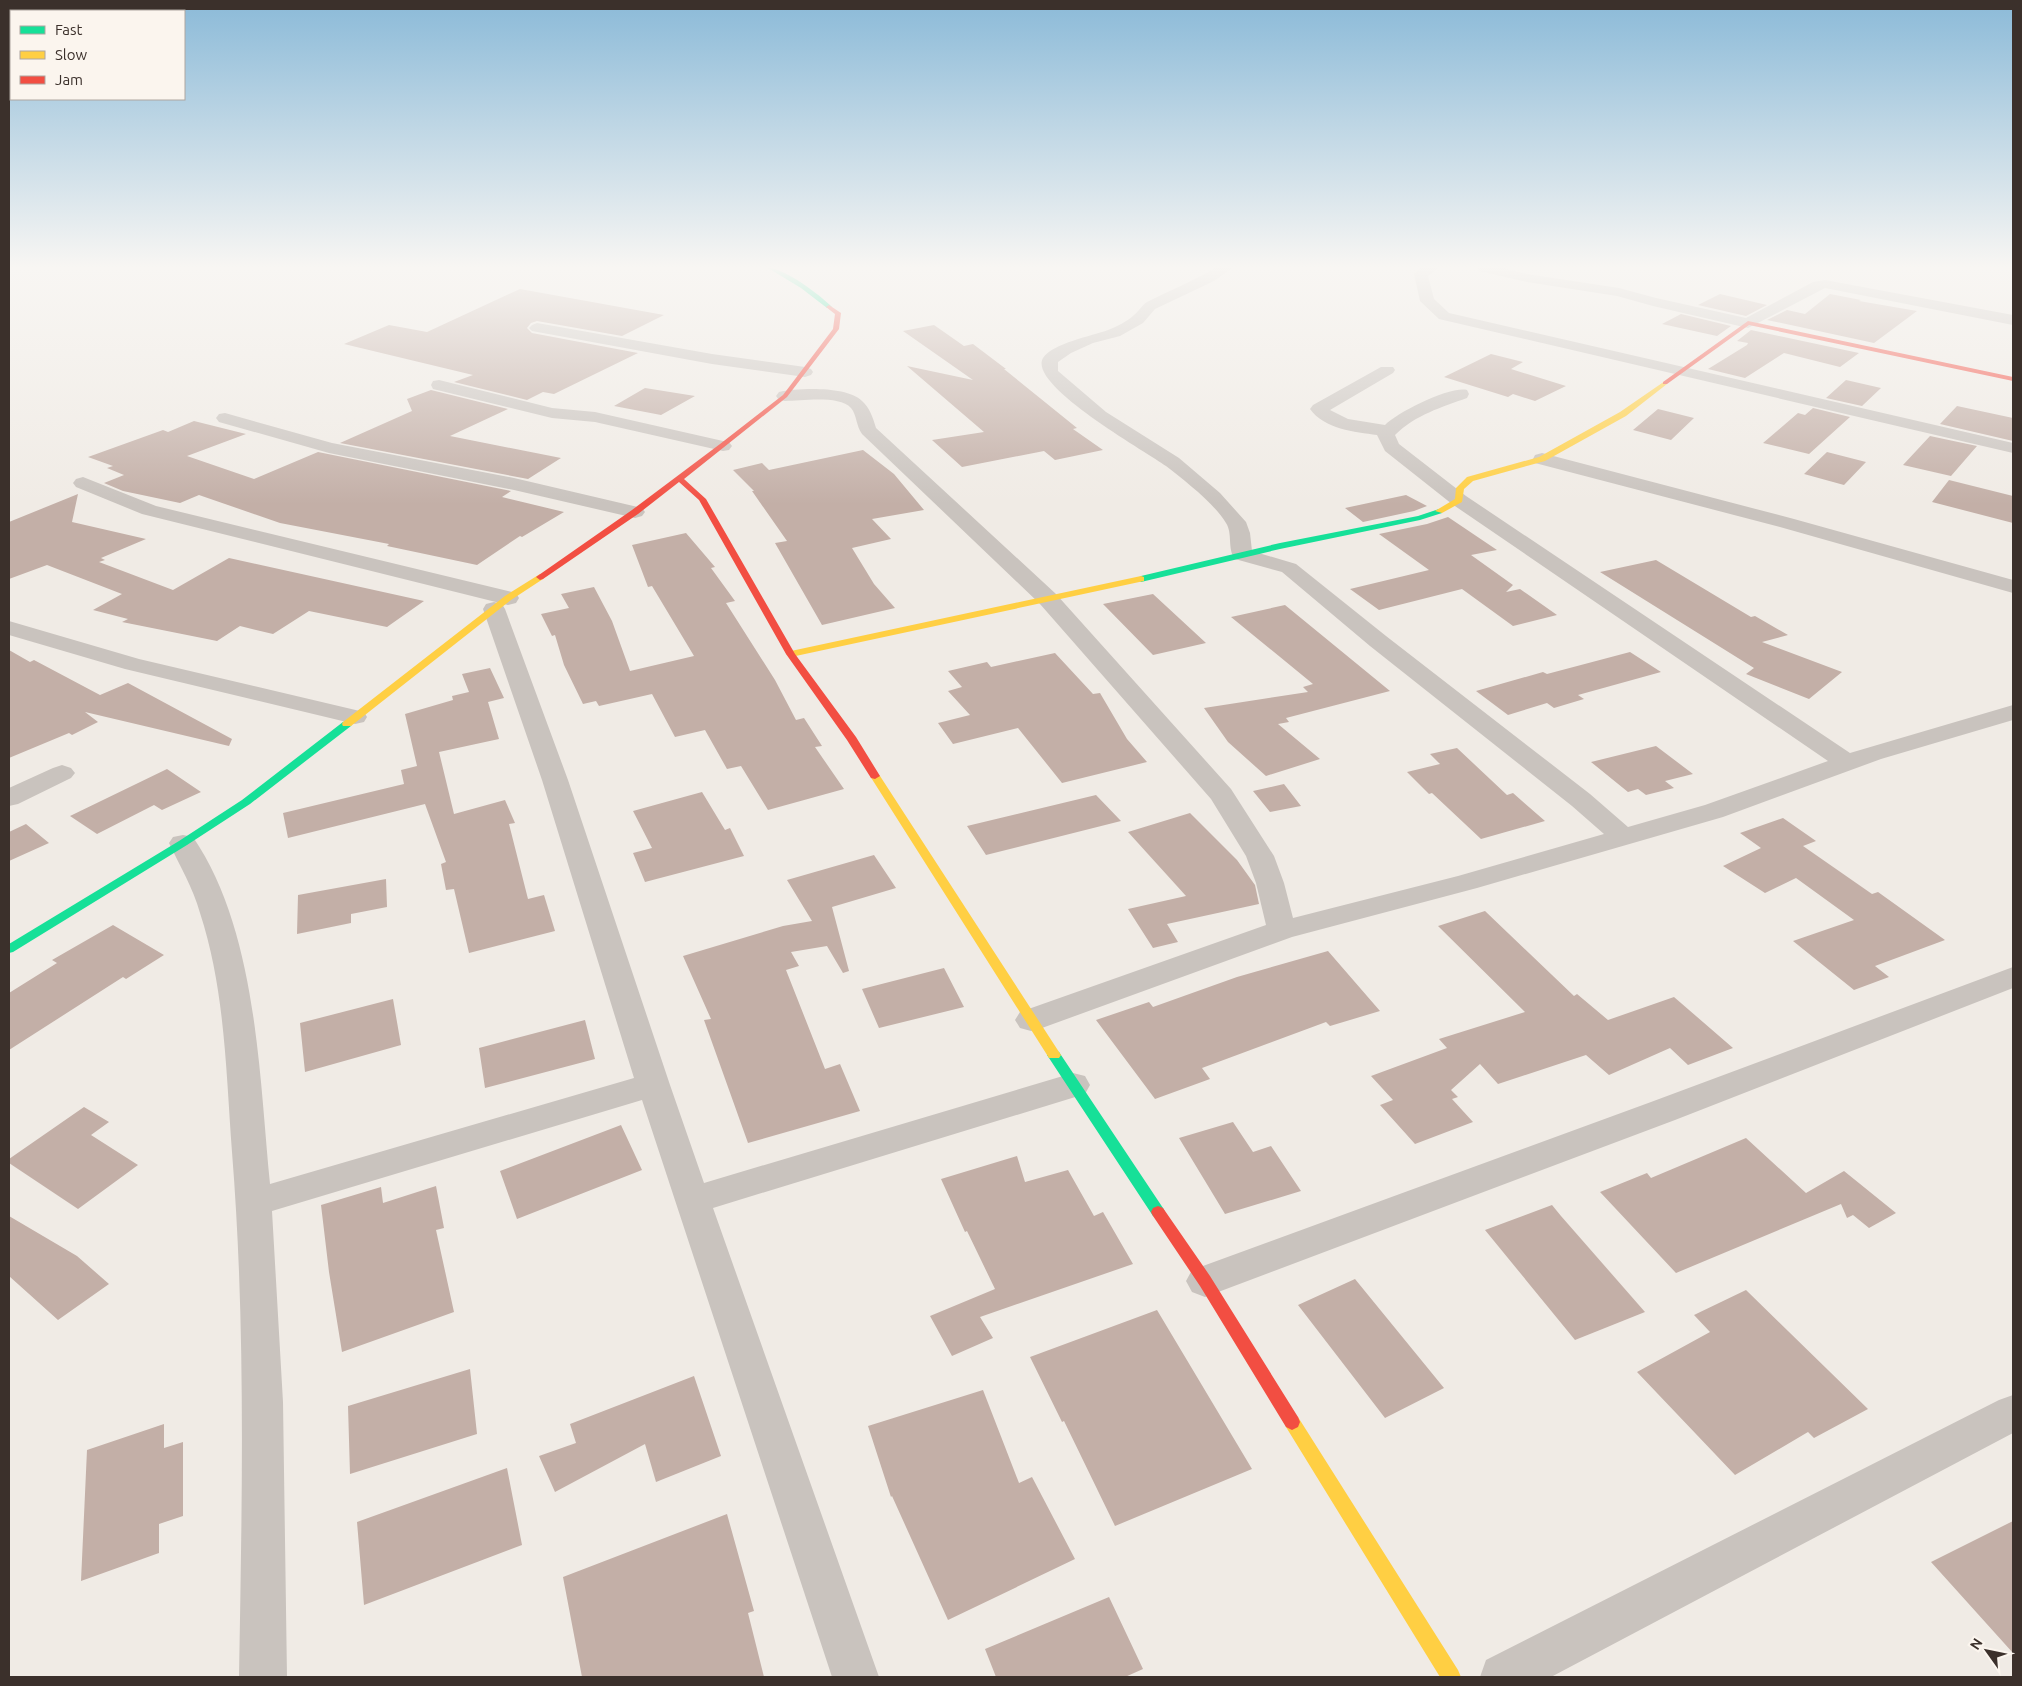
<svg xmlns="http://www.w3.org/2000/svg" width="2022" height="1686" font-family="Ubuntu,sans-serif">
<rect width="100%" height="100%" fill="#f0ebe5"/>
<path fill="#c3afa7" d="M520 289 664 315 622 336 537 321 531 323 527 328 532 333 638 353 554 394 543 392 527 400 454 382 473 375 344 344 389 325 427 332Z
M1720 294 1767 305 1746 316 1698 305Z
M1830 294 1861 300 1859 301 1917 311 1874 343 1767 320 1787 310 1805 314Z
M1681 314 1731 326 1717 336 1662 324Z
M934 325 964 346 973 344 1006 369H1004L1077 428 1073 429 1103 450 1055 460 1044 451 962 467 932 440 984 432 907 366 973 380 903 331Z
M1751 330 1859 353 1840 367 1784 353 1745 378 1708 369 1747 345 1748 343 1737 341Z
M1491 354 1523 362 1511 369 1566 386 1535 401 1513 394 1508 397 1444 377Z
M1846 380 1881 388 1862 406 1826 398Z
M645 388 695 396 661 415 614 406Z
M431 390 508 409 450 436 561 458 528 479 340 443 412 411 407 399Z
M1957 406 2013 418V441L1940 424Z
M1813 408 1850 417 1809 454 1763 443 1798 413 1805 415Z
M1658 409 1694 418 1671 440 1633 430Z
M194 421 246 434 187 456 254 479 318 452 511 491 502 497 564 512 522 537 520 536 477 565 387 546 389 544 280 523 199 495 180 503 123 491 104 483 124 475 107 468 113 466 88 457 163 430 168 432Z
M1930 436 1977 446 1951 476 1903 465Z
M863 450 894 474 924 510 872 519 891 539 852 548 874 584 895 608 822 625 775 543 787 541 752 491H754L733 470 762 463 769 470Z
M1827 452 1866 462 1844 485 1804 474Z
M1949 480 2013 496V523L1932 502Z
M78 494 72 522 146 539 101 558 105 560 99 562 173 590 229 558 424 601 387 627 309 611 273 634 240 626 217 641 122 622 128 619 93 610 122 594 47 565 9 579V522Z
M1406 495 1427 506 1414 511 1363 522 1345 508Z
M1448 517 1497 550 1471 555 1513 585 1506 592 1520 589 1557 615 1513 626 1462 589 1379 610 1350 589 1429 570 1379 534 1427 524Z
M686 533 715 567 711 568 735 601 726 603 775 680 796 720 804 718 822 746 815 747 844 789 768 810 741 766 727 769 705 730 675 737 652 694 599 706 596 701 583 704 564 665 555 635 552 636 541 614 569 608 561 594 594 587 612 621 630 671 694 656 652 586 648 587 632 545Z
M1656 560 1751 617 1755 616 1788 635 1762 642 1842 672 1809 699 1746 674 1754 668 1600 572Z
M1153 594 1206 643 1153 655 1103 604Z
M1285 605 1390 691 1286 718 1289 722 1278 724 1320 759 1266 776 1228 742 1204 708 1308 692 1303 687 1313 684 1231 617Z
M9 650 30 662 34 660 100 695 128 683 232 739 229 746 85 712 98 722 72 735 69 733 9 758Z
M1630 652 1661 672 1578 695 1584 699 1554 708 1547 703 1508 715 1476 691 1543 672 1547 674Z
M1055 653 1093 694 1100 693 1127 739 1147 762 1062 783 1018 728 953 744 938 723 970 715 948 691 962 687 948 671 987 662 991 667Z
M490 668 504 698 488 702 499 739 439 752 454 814 505 800 515 823 509 824 528 899 544 895 555 931 469 953 454 889 446 890 441 864 446 862 425 804 288 838 283 813 404 784 401 770 417 766 405 714 453 700 452 696 469 692 462 674Z
M1656 746 1693 774 1665 781 1674 788 1646 795 1638 789 1628 792 1591 762Z
M1457 748 1507 795 1513 793 1545 821 1481 839 1432 793 1429 794 1407 772 1440 764 1430 754Z
M167 769 201 792 162 810 154 805 97 834 70 816Z
M1284 784 1301 806 1270 812 1253 791Z
M702 792 725 830 730 828 744 856 645 882 633 853 652 848 633 811Z
M1096 795 1121 821 986 855 967 826Z
M1190 813 1237 860 1255 885 1259 904 1167 924 1178 942 1153 948 1128 909 1186 896 1128 832Z
M1783 818 1816 841 1803 846 1872 894 1878 892 1945 940 1875 966 1889 977 1854 990 1793 941 1854 920 1796 878 1765 893 1723 866 1761 848 1740 833Z
M26 824 49 843 9 861V832Z
M874 855 896 888 832 907 849 971 843 973 827 946 791 952 799 966 786 970 825 1069 840 1064 860 1111 748 1143 704 1020 711 1019 683 956 783 926 812 921 787 880Z
M386 879 387 907 351 914V923L297 934 298 895Z
M1485 911 1574 996 1577 994 1608 1020 1674 997 1733 1048 1688 1065 1670 1048 1609 1075 1586 1055 1498 1084 1480 1064 1451 1090 1458 1097 1452 1099 1473 1122 1415 1144 1380 1105 1393 1100 1371 1076 1447 1048 1439 1039 1525 1012 1438 926Z
M113 925 164 955 126 979 123 977 9 1050V993L57 963 52 960Z
M1328 951 1380 1011 1330 1026 1326 1022 1202 1068 1210 1079 1155 1099 1096 1020 1149 1002 1153 1007 1237 977Z
M944 968 964 1007 879 1028 862 989Z
M393 999 401 1045 305 1072 300 1023Z
M585 1020 595 1059 485 1088 479 1048Z
M84 1107 109 1122 91 1135 138 1165 78 1209 9 1163V1159Z
M1233 1122 1253 1152 1271 1146 1301 1191 1225 1214 1179 1138Z
M621 1125 642 1170 517 1219 500 1171Z
M1746 1138 1806 1193 1844 1171 1896 1213 1869 1228 1853 1215 1847 1218 1841 1204 1676 1273 1600 1192 1647 1173 1651 1178Z
M1017 1156 1025 1182 1068 1170 1094 1216 1103 1212 1133 1264 980 1317 993 1338 952 1356 930 1316 995 1289 967 1231 965 1232 941 1179Z
M436 1186 444 1228 436 1230 454 1312 342 1352 329 1272 321 1205 381 1187 383 1203Z
M1552 1205 1561 1216 1645 1312 1575 1340 1485 1230Z
M9 1216 77 1256 109 1284 58 1320 9 1276Z
M1355 1279 1444 1388 1385 1418 1298 1305Z
M1746 1290 1868 1409 1814 1438 1808 1432 1735 1475 1637 1372 1710 1332 1694 1315Z
M1157 1310 1252 1469 1115 1526 1064 1421 1062 1422 1030 1357Z
M470 1369 477 1434 350 1474 348 1406Z
M694 1376 721 1456 656 1482 645 1444 555 1492 539 1456 576 1443 570 1424Z
M983 1390 1019 1483 1032 1477 1075 1559 948 1620 892 1496 891 1497 868 1426Z
M164 1424V1448L183 1442V1516L159 1524V1553L81 1581 87 1450Z
M507 1468 522 1545 364 1605 357 1522Z
M727 1514 754 1611 748 1613 764 1677H582L563 1577Z
M2013 1521V1653L1931 1562Z
M1109 1597 1143 1669 1125 1677H996L985 1649Z"/>
<g fill="none" stroke-linecap="round" stroke-linejoin="round">
<path fill="#c9c3be" fill-rule="evenodd" d="M1215 268H1232L1214 281 1155 309 1143 323 1120 336 1093 343 1071 353 1058 362V371L1106 412 1179 458 1220 493 1246 522 1250 533 1252 551 1296 564 1386 636 1590 794 1628 827 1705 805 1828 761 1452 504 1385 451 1377 435C1355 432 1324 429 1310 409L1313 405 1381 367H1393L1395 370 1393 373 1330 410 1348 419 1385 425C1398 412 1450 386 1467 390L1469 394 1467 398C1442 407 1415 415 1395 435L1399 444 1466 496 1850 753 2013 705V720L1881 759 1723 817 1477 888 1292 937 1042 1028 1031 1031 1020 1028 1015 1020 1020 1012 1266 925 1256 883 1246 856 1211 799 1040 604 862 434C856 426 857 415 851 408 839 395 802 401 785 401L779 400 776 396 779 392C799 388 847 386 862 401 870 408 873 418 876 428L1056 594 1231 789 1274 856 1284 883 1293 918 1458 876 1604 834 1572 806 1370 646 1282 572 1235 559C1227 549 1233 534 1226 523 1214 503 1185 481 1166 466 1147 452 1027 385 1043 358 1053 343 1092 336 1108 330 1116 327 1128 321 1134 315 1139 311 1142 305 1147 302 1170 290 1194 281 1215 268Z
M1421 268H1438L1428 276 1434 299 1449 313 2013 443V453L1439 319 1420 301 1414 274Z
M1477 268H1503L1527 274 1619 288 1656 298 1746 318 1813 282 1825 280 2013 315V325L1825 288 1748 328 1653 306 1617 296 1527 282 1479 271Z
M537 323 712 354 805 367 811 369 813 372 811 375 805 377 712 364 532 331 529 328 532 325Z
M439 380 552 408 595 412 723 441 729 442 732 446 729 450 723 451 595 422 552 418 433 389 431 385 433 381Z
M225 413 332 443 514 478 642 508 645 512 642 516 635 518 514 490 329 453 219 422 216 418 219 414Z
M1542 453 1794 519 2013 580V593L1780 527 1535 463 1533 459 1535 455Z
M83 477 156 506 516 593 519 598 516 603 508 605 142 514 76 487 73 483 76 479Z
M494 602 502 604 505 609 568 780 670 1085 704 1183 1073 1073 1085 1076 1090 1085 1085 1094 713 1208 879 1677H832L642 1100 272 1211 283 1402 287 1677H239C242 1502 246 1327 232 1152 226 1072 225 989 200 913 193 888 180 866 169 843L173 837 183 835 193 837C257 931 259 1073 270 1184L634 1078 542 780 483 609 486 604Z
M9 621 139 659 364 712 367 717 364 722 355 724 125 669 9 635Z
M62 765 71 768 75 773 71 778 18 804 9 806V788L53 768Z
M2013 967V988L1675 1120 1205 1297 1192 1292 1186 1281 1192 1270 1651 1102Z
M2013 1395V1433L1551 1677H1480L1486 1660 1999 1400Z"/>
<path fill="#16e098" fill-rule="evenodd" d="M768 268C785 268 820 295 832 307L827 308 801 288Z
M1439 509H1442V513L1420 520 1280 549 1141 582 1137 579 1141 576 1280 543 1418 516Z
M347 721 352 724 351 726 250 804 187 845 13 952 9 953V944L179 841 242 800 343 722Z
M1054 1050 1059 1052 1163 1208 1165 1212 1163 1216 1158 1218 1153 1216 1049 1058 1047 1055 1049 1052Z"/>
<path fill="#ffcf43" fill-rule="evenodd" d="M1665 381 1667 382V384L1626 416 1545 461 1473 481 1464 489 1462 502 1442 513 1435 511 1455 499 1456 488 1467 477 1539 457 1620 412Z
M540 574 544 577 543 579 511 600 351 726H343L342 724 343 722 505 596Z
M1141 576 1144 577V581L791 657 786 654 791 651Z
M875 773 880 776 1059 1052 1061 1055 1059 1058H1049L870 776Z
M1292 1414 1298 1417 1458 1670 1461 1677H1440L1286 1427 1284 1422 1286 1417Z"/>
<path fill="#f24e42" fill-rule="evenodd" d="M829 305 841 313 839 329 787 397 684 479 706 499 795 654 856 737 880 776 875 779 871 778 847 740 786 654 699 500 679 482 638 514 543 579 540 580 536 577 632 510 720 444 783 395 833 329 835 314 826 307Z
M1748 321 2013 377V381L1749 325 1667 384H1663V382Z
M1158 1206 1163 1208 1210 1276 1298 1417 1300 1422 1298 1427 1292 1430 1286 1427 1200 1286 1153 1216 1151 1212 1153 1208Z"/>
</g>
<linearGradient id="sky" x2="0" y2="1"><stop stop-color="#8bbad8"/><stop offset="0.53" stop-color="#f8f6f3"/><stop offset="1" stop-color="#f8f6f3" stop-opacity="0"/></linearGradient>
<rect width="2022" height="504" fill="url(#sky)"/>
<rect width="2022" height="1686" fill="none" stroke="#3b302b" stroke-width="20"/>
<rect x="10" y="10" width="175" height="90" fill="#fbf5ee" stroke="#aea6a0"/>
<rect x="20" y="26" width="25" height="8" fill="#16e098" stroke="#aea6a0"/>
<text x="55" y="35" font-size="15" fill="#3b302b">Fast</text>
<rect x="20" y="51" width="25" height="8" fill="#ffcf43" stroke="#aea6a0"/>
<text x="55" y="60" font-size="15" fill="#3b302b">Slow</text>
<rect x="20" y="76" width="25" height="8" fill="#f24e42" stroke="#aea6a0"/>
<text x="55" y="85" font-size="15" fill="#3b302b">Jam</text>
<g transform="translate(1987 1651) rotate(303)" stroke="#fbf5ee" stroke-width="4" paint-order="stroke">
<path d="M0-4L9 19L0 12L-9 19Z" fill="#3b302b"/>
<text y="-8" font-size="14" font-weight="bold" text-anchor="middle" fill="#3b302b">N</text>
</g>
</svg>
